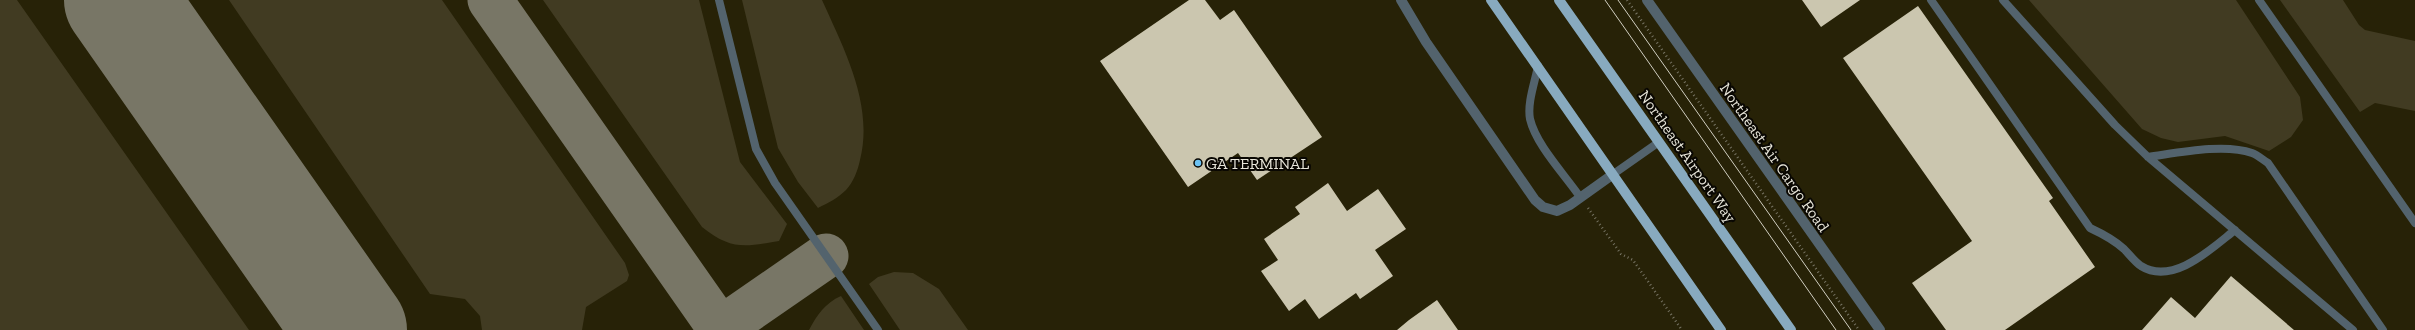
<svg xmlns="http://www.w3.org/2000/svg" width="2415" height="330" font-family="'Zilla Slab',serif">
<rect width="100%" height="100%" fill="#211d0a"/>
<path fill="#272207" d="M0 0H2415V330H0Z"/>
<path fill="#413b22" d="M0 0H17L249 330H0Z
M229 0H442L625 263 629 275 627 281 586 307 582 330H482L480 316 465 299 430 294Z
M543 0H699L740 162 787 224 779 241C744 247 731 250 702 227Z
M742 0H822C844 49 874 105 860 160 858 170 853 183 846 190 838 198 828 203 818 208L798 182 778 148Z
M2029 0H2236L2300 97 2303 120 2291 137 2269 151 2225 136 2178 142 2161 138 2142 129Z
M2280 0H2343L2359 25 2365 30 2415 41V111L2375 103 2360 112Z
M894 272 913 273 939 289 968 330H900L869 284 878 277Z
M841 296 864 330H809C817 315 825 303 841 296Z"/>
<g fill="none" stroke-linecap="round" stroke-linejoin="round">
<path stroke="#787666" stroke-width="45" d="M490 0 721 330
M719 330 826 256"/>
<path stroke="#787666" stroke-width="112" d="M120 0 351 330"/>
</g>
<path fill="#cbc6af" d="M1189 0H1205L1220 20 1234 10 1322 137 1257 180 1238 153 1188 187 1100 61Z
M1802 0H1860L1821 27Z
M1918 6 2053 198 2049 201 2095 267 2005 330H1946L1912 283 1972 241 1843 58Z
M1328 183 1347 211 1378 189 1406 229 1375 250 1393 276 1360 299 1356 293 1319 319 1305 299 1289 311 1261 271 1278 260 1264 239 1300 214 1295 207Z
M2231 276 2294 330H2142L2171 297 2195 318Z
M1437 300 1458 330H1397L1409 320Z"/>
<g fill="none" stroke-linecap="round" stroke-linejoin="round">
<path stroke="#777464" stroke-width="2.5" stroke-dasharray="1 3" stroke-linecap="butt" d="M1627 0 1859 330
M1588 208 1621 254 1633 260 1682 330"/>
<path stroke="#53636d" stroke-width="8" d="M719 0 756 149 775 183 878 330
M1931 0 2090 228C2103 234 2113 239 2124 249 2129 254 2135 262 2141 266 2173 286 2212 248 2235 230
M2003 0 2115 125 2148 157 2353 330
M2259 0 2415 223
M1538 66C1535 82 1527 103 1530 119 1536 145 1565 175 1580 197
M2148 157C2177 153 2224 143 2252 153 2258 155 2263 160 2268 163L2383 330
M1612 175 1659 142"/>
<path stroke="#53636d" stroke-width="10" d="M1401 0 1426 42 1535 200 1543 207 1557 211 1570 205 1612 175
M1647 0 1880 330"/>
<path stroke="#88aabf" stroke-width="10" d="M1491 0 1721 330
M1559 0 1791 330"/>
<path stroke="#d0cec1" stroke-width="1" d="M1605 0 1836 330
M1618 0 1851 330"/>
</g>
<circle fill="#6cc2f3" stroke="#090702" stroke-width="1.5" cx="1198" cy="163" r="4"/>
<g text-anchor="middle" stroke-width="4" stroke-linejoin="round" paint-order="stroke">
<g font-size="16" fill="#e8e6da" stroke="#090702">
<text transform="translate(1688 156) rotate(55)" y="6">Northeast Airport Way</text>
<text transform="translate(1775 157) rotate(55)" y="6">Northeast Air Cargo Road</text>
</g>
<g font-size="16" fill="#e8e6da" stroke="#090702" text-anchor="start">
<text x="1206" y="169">GA TERMINAL</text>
</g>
</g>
</svg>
